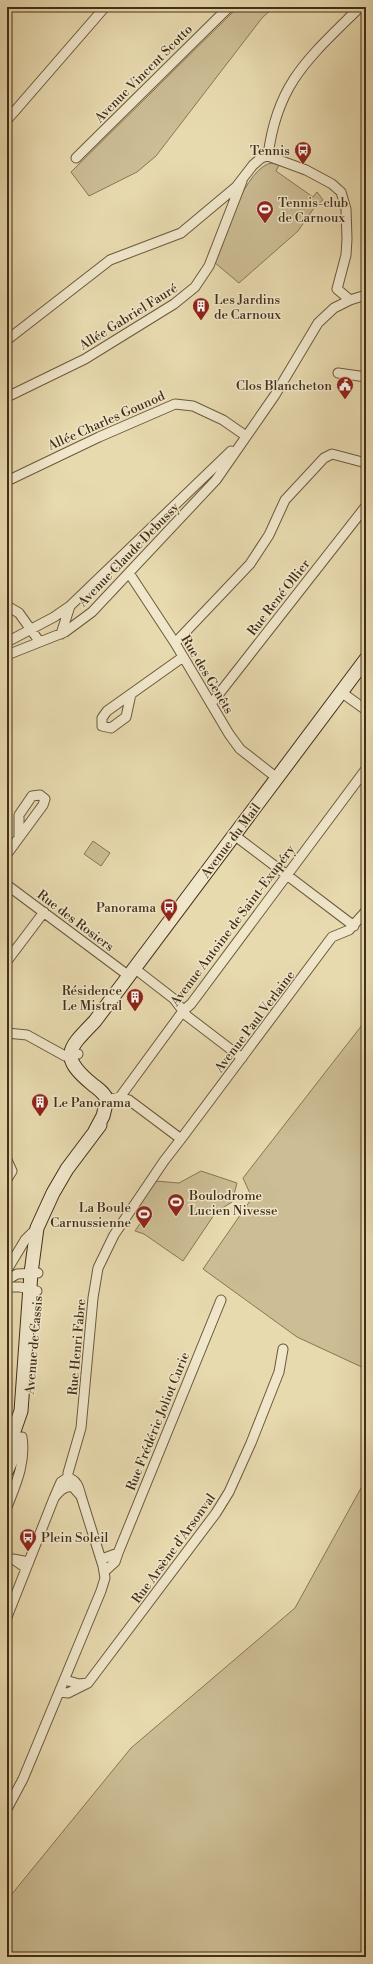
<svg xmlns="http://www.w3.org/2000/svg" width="373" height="1964" font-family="'Libre Bodoni',serif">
<rect width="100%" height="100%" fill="#e8daaf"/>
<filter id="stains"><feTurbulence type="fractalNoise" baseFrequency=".005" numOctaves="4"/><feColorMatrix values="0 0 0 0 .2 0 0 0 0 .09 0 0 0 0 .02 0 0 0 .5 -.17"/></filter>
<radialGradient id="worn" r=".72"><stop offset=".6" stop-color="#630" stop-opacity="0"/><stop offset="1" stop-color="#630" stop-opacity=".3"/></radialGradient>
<path fill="#ccbd95" stroke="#887656" d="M238 7H274L262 18 156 156 137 172 89 196 71 172Z
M272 163 279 165 276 171 313 197 317 192 323 200 314 208 298 231 239 283 214 262C222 239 246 166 272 163Z
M93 841 110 853 101 866 84 854Z
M366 1020V1369L297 1337 203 1269 252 1198 243 1178Z
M201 1171 237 1183 232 1202 216 1212 183 1261 144 1234 135 1231 141 1222 140 1203 155 1181 179 1183Z
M366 1479V1957H7V1900L131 1748 295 1608Z"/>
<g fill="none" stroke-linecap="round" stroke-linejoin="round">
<g stroke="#6c593d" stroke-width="11">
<path id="minor" d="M7 120 105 7
M268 156C277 82 310 57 360 7
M76 158 229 7
M7 340 110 260 181 233 236 187 253 165 261 158 268 156 306 170 332 184 341 192 346 209 347 239 346 255 337 289 350 300 366 295
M338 373 366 377
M7 397 85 359 174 304 195 287 209 266 242 181
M7 481 99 437 175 404 193 406 223 420 246 436
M129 573 175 643 229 734 240 749 277 778
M7 606 19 613 39 641
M61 634 70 606
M7 642 54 617 70 606 231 451
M175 643 250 564 269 535 285 500 324 458 332 454 366 463
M7 655 65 632 92 612 216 480 275 395 318 323 334 308 350 300
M341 692 366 710
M131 694 126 717 111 728 102 726V718L107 711 183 657
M211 704 366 506
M234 835 354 926
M7 854 43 805 45 799 40 795 32 796 19 815V837
M7 885 129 976
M7 961 44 912
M134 968 174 999 187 1016 242 1058
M7 1033 27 1035 65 1056 78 1054
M120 1097 183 1011 191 1004 366 769
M181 1139 332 937 349 930 366 911
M7 1160 12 1171 7 1179
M7 1270 25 1240 37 1228
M7 1280 17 1274 38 1273
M7 1287H20L37 1291
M67 1478C77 1479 79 1488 81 1496L73 1487C65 1485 59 1491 54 1498L61 1482Z
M68 1486V1473L81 1428 93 1298 98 1268 114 1235 164 1161 181 1139 129 1100 120 1097 107 1100
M7 1507C16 1484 26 1462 22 1437
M118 1553 221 1300
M102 1559 118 1553 115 1562 104 1572
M26 1568 13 1559 29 1562
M7 1617 54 1498
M88 1683 216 1513 229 1492 251 1443 279 1372 283 1349
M60 1692 68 1693 88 1683 79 1684 65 1680
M7 1809 23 1779 101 1591 105 1578 103 1566 81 1496"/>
</g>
<g stroke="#432e17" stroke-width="15">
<path id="secondary" d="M95 1131 103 1116 107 1100C104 1092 98 1089 92 1084 58 1056 69 1048 95 1021L366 659
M7 1451 21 1411 31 1273 37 1228 53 1193 67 1169 100 1125
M7 1470 19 1443"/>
</g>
<use href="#minor" stroke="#f0e7cb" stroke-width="9"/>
<use href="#secondary" stroke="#f0e7cb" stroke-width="13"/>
</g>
<defs>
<g id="bus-pin" transform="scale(0.9)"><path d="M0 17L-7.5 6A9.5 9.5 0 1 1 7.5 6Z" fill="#8f2418" stroke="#f0e7cb"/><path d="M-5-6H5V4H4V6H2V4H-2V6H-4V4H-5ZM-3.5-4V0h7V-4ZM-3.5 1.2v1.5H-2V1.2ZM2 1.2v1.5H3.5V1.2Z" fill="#fff"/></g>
<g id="stadium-pin" transform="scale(0.9)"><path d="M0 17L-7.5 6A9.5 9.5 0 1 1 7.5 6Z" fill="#8f2418" stroke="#f0e7cb"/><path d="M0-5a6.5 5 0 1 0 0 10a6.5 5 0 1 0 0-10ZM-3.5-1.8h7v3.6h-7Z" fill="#fff"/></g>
<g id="building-pin" transform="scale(0.9)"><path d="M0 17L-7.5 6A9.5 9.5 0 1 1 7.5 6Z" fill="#8f2418" stroke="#f0e7cb"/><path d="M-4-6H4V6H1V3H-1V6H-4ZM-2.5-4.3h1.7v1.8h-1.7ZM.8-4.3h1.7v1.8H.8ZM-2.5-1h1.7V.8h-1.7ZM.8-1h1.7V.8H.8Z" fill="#fff"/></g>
<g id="civic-pin" transform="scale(0.9)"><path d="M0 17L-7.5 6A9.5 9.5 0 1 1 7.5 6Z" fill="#8f2418" stroke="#f0e7cb"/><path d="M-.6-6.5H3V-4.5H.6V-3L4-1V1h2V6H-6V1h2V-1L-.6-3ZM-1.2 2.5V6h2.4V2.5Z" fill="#fff"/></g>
</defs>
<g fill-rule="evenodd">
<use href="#bus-pin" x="303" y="150"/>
<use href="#stadium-pin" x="265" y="209"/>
<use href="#building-pin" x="201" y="306"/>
<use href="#civic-pin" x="345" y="385"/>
<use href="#bus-pin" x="169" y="907"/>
<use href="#building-pin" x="135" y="997"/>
<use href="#building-pin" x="40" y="1102"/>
<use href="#stadium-pin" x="176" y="1202"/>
<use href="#stadium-pin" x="144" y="1214"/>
<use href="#bus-pin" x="28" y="1537"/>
</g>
<g text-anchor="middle" stroke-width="3" stroke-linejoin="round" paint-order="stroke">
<g font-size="13" fill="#432e17" stroke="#f0e7cb">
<text transform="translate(143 73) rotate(-45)" y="5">Avenue Vincent Scotto</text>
<text transform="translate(128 316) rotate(-32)" y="5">Allée Gabriel Fauré</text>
<text transform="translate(106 420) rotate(-24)" y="5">Allée Charles Gounod</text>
<text transform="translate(128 554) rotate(-46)" y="5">Avenue Claude Debussy</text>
<text transform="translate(278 597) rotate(-52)" y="5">Rue René Ollier</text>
<text transform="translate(208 674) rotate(59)" y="5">Rue des Genêts</text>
<text transform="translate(230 840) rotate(-53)" y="5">Avenue du Mail</text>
<text transform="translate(76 920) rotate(37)" y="5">Rue des Rosiers</text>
<text transform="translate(232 925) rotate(-53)" y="5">Avenue Antoine de Saint-Exupéry</text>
<text transform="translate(254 1021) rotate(-53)" y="5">Avenue Paul Verlaine</text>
<text transform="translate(33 1345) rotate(-85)" y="5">Avenue de Cassis</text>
<text transform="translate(76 1347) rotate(-85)" y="5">Rue Henri Fabre</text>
<text transform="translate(157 1421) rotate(-68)" y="5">Rue Frédéric Joliot Curie</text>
<text transform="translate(173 1548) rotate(-54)" y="5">Rue Arsène d'Arsonval</text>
</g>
<g font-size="13" fill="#432e17" stroke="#f0e7cb" text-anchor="end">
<text x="290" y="155">Tennis</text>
<text x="278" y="207" text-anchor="start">Tennis-club<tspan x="278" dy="15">de Carnoux</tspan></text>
<text x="214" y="304" text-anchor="start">Les Jardins<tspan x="214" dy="15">de Carnoux</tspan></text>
<text x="332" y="390">Clos Blancheton</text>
<text x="156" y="912">Panorama</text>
<text x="122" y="995">Résidence<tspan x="122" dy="15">Le Mistral</tspan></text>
<text x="53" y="1107" text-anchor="start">Le Panorama</text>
<text x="189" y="1200" text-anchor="start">Boulodrome<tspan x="189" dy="15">Lucien Nivesse</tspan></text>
<text x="131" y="1212">La Boule<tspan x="131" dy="15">Carnussienne</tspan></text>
<text x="41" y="1542" text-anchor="start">Plein Soleil</text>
</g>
</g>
<rect width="373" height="1964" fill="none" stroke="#e8daaf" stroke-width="24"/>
<rect x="8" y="8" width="357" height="1948" fill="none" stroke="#432e17" stroke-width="2"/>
<rect x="12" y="12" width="349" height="1940" fill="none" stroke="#432e17"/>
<rect width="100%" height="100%" filter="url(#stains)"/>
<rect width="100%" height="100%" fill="url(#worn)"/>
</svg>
